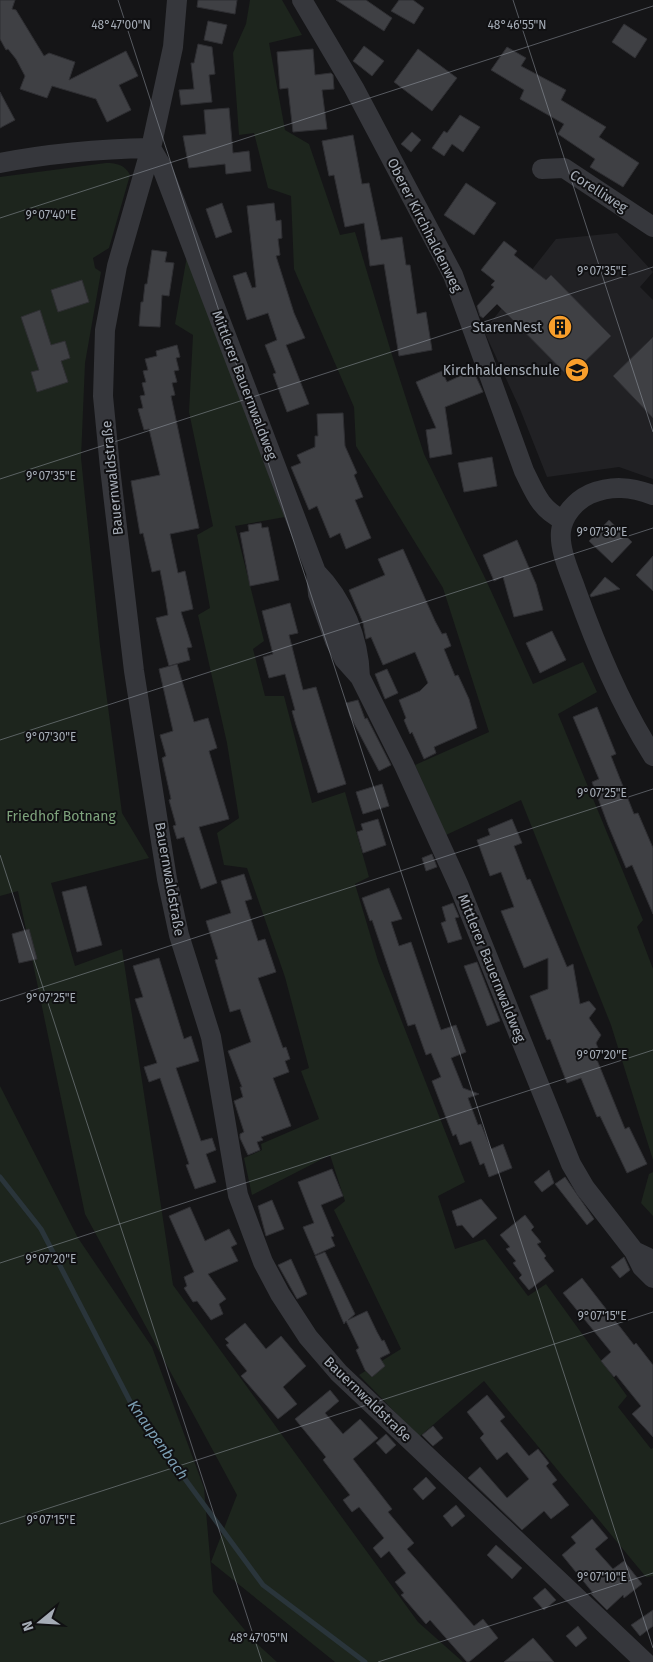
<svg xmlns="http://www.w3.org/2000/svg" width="653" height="1662" font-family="'Fira Sans',sans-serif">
<rect width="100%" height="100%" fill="#151517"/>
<path fill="#212124" d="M617 233 653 272 640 287 653 300V479L619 467 547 477 520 409 484 331 556 239Z"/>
<path fill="#1d251d" d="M250 0H282L302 35 269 43 285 130 309 144 340 235 355 232 392 355 424 454 486 580 533 684 583 662 597 692 558 714 643 920 637 927 653 969V1160L611 1025 521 800 446 835 415 765 489 732 443 588 356 446 354 407 294 269 291 196 268 188 254 133 239 135 233 53 246 24Z
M106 163C117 163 125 165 130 175L109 248 93 258 95 268 101 272 85 363 81 458 100 646 122 813 149 858 51 883 75 966 122 949 173 1285 418 1622 463 1662H335L211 1562 237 1495 85 1214 18 891 0 896V177Z
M187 256 285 517 235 526 264 641 253 649 265 696H284L312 803 345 792 369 877 355 884 378 961 465 1182 438 1196 455 1249 485 1239 528 1296 546 1284 627 1396 618 1407 651 1449 653 1448V1576L646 1577 484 1381 419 1437 359 1375 401 1349 334 1210 345 1201 330 1155 252 1195 244 1158 262 1150 261 1144 319 1119 301 1071 309 1068 285 977 247 868 224 865 217 833 239 818 227 743 198 615 210 608 197 535 213 526 189 412 193 335 175 324Z
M0 1086 78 1238 152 1347 204 1488 213 1592 254 1641 277 1662H0Z
M653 1172V1216L641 1203 649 1174Z"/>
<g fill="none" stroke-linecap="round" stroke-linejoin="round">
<path stroke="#2a353b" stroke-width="5" d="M0 1177 41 1229 135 1411 263 1585 365 1662"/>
</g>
<path fill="#3f4044" stroke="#2f2f33" d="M0 0H15L12 9 16 10 44 56 49 53 75 62 69 80 126 51 138 76 119 85 131 110 107 122 96 99 52 86 47 98 20 89 25 76 16 59 8 49 6 50 0 39Z
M198 0H237L235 14 197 7Z
M336 0H366L392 18 384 31Z
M399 0H413L424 8 414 24 391 11Z
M208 21 227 25 222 44 204 40Z
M624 24 647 39 635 58 612 42Z
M198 44 212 47 215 74 209 75 212 102 181 105 179 90 194 89 191 63H194Z
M364 46 384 61 372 76 353 61Z
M507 47 526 58 521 66 566 90 561 100 606 127 599 137 639 163 623 187 590 167 595 159 558 134 564 124 520 99 524 90 491 70Z
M313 49 315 75 331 73 333 75 334 89 322 90 327 129 293 132 288 88 280 89 277 52Z
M418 49 457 78 432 111 394 82Z
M0 92 15 120 0 128Z
M229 108 233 153 249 151 251 171 226 174 225 164 189 168 183 136 206 134 204 110Z
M460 115 480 127 463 152 452 144 444 156 432 148 444 131 447 133Z
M412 132 421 140 411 152 401 144Z
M353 135 362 184 369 183 381 240 402 237 406 265H410L417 314 426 312 432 350 399 356 384 264 370 266 364 223 345 227 334 175 329 176 322 141Z
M466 183 496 203 474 235 444 215Z
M222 203 232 232 216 238 206 209Z
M274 203 276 221 281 220 282 238 278 239 280 255 276 256 294 313 305 338 286 345 309 404 287 412 273 374 276 373 265 345 277 340 268 313 247 320 233 276 246 272 252 288 256 287 247 206Z
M504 241 517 251 514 255 546 280 551 275 611 336 569 377 497 304 483 318 480 316 477 306 494 287 491 285 495 281 481 270Z
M152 250 167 252 165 262 174 263 169 296 162 295 160 327 139 326 141 302H143L145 284H147Z
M82 280 89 302 58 312 51 290Z
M40 310 51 345 65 341 70 358 61 361 68 382 37 392 31 372 39 370 21 317Z
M653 337V418L613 376Z
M177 345 180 357 176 358 179 370 174 371 177 382 172 383 175 395 171 396 199 528 170 534 178 573 185 571 193 609 181 612 192 647 187 648 190 660 169 666 156 618 168 615 165 596 160 570 152 572 143 533 140 534 131 481 160 475 149 429 144 430 138 409 143 408 140 396 145 395 142 383 146 382 143 371 148 370 145 359 157 356 156 351Z
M473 370 483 392 445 407 452 454 430 458 426 430 436 428 416 382 442 371 447 382Z
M343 413 345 446 357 473 354 475 363 497 355 500 371 538 346 549 340 533 330 538 317 506 309 510 291 467 301 463 297 455 315 447V436H318L317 414Z
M492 457 497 486 464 492 458 463Z
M609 520 632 542 612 563 589 541Z
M261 523 262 528 268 527 279 580 250 586 240 533 249 531 248 525Z
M517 540 536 584 543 610 514 617 503 577 494 581 483 555Z
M403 549 435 621 442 634 446 633 451 646 444 649 455 676 458 675 469 699 477 728 434 747 436 753 424 759 412 732 410 734 404 720 406 718 399 700 420 691 428 683 415 652 383 665 371 637 366 639 363 623 349 590 385 575 378 559Z
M653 556V591L636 575Z
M605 577 620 589 591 597 590 595Z
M290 603 298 633 289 635 303 690 316 687 346 784 318 793 296 725 292 711 295 710 285 674 269 678 263 657 273 654 262 611Z
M552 631 566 660 540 673 526 643Z
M177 664 194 722 208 718 217 748 209 751 229 819 199 827 217 883 201 889 184 837 177 839 173 826 176 825 169 800 171 799 162 758 166 756 160 735 173 731 159 669Z
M387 669 398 693 385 699 375 674Z
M358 700 365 719 367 718 391 765 379 771 350 716 346 703Z
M597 707 616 754 611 756 634 814 638 813 653 848V914L632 865 626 868 608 825 592 782 599 779 573 717Z
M382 784 389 806 363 814 356 792Z
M378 819 386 845 363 853 357 832 363 830 361 824Z
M512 819 522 843 514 846 527 880 530 879 567 967 573 964 580 1004 589 1001 596 1009 589 1018 601 1035 596 1043 600 1053 595 1055 625 1129 629 1127 647 1164 627 1173 600 1116 597 1117 581 1078 567 1083 550 1039 547 1040 530 996 548 989V958L524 968 501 911 514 907 501 872 490 876 477 840 490 835 488 829Z
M432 854 437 867 426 871 422 858Z
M244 874 252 899 245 901 258 941 265 939 276 972 258 978 283 1048 286 1047 290 1059 285 1061 289 1072 273 1078 291 1126 261 1137 263 1140 257 1142 260 1150 248 1155 240 1138V1134L244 1132 234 1101 243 1097 240 1087H242L228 1051 251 1042 240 1009 230 1012 215 960 218 959 206 921 231 913 221 881Z
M86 886 102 945 77 952 62 892Z
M389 888 402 919 391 922 399 946 411 942 441 1030 456 1025 466 1052 451 1058 463 1088 479 1094 468 1098 478 1125 481 1124 491 1149 503 1144 512 1168 489 1177 484 1163 480 1165 471 1141 460 1145 456 1134 453 1136 432 1081 441 1077 431 1053 426 1055 415 1024 408 1026 372 920 370 921 362 898Z
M453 903 459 917 455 918 462 939 448 943 441 923 446 921 442 907Z
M29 929 37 959 19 963 12 934Z
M159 958 184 1039 191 1036 199 1061 176 1068 201 1141 212 1138 216 1150 206 1154 216 1182 195 1189 186 1165 189 1164 160 1078 149 1082 144 1067 157 1063 135 999 143 997 133 966Z
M477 962 500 1021 487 1026 464 966Z
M332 1169 343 1196 321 1205 334 1236 331 1237 335 1246 315 1255 303 1227 314 1223 298 1182Z
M549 1170 554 1183 542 1192 534 1182Z
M565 1177 594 1219 587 1225 555 1184Z
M481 1199 497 1218 473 1238 462 1225 457 1226 452 1211Z
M272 1200 284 1229 266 1236 258 1206Z
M190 1207 205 1241 229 1229 237 1244 231 1247 238 1261 208 1274 226 1299 219 1304 223 1314 211 1320 197 1301 193 1302 184 1288 187 1286 184 1277 194 1272 169 1216Z
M525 1215 534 1227 531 1230 541 1242 537 1244 546 1256 544 1258 554 1271 529 1290 519 1278 522 1275 513 1263 516 1261 506 1249 510 1247 500 1235Z
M325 1252 355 1314 348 1320 367 1311 377 1332 382 1341 384 1340 390 1353 380 1358 385 1366 372 1377 365 1370 356 1350 359 1348 346 1321 344 1324 315 1256Z
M624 1257 630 1270 620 1278 611 1267Z
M291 1259 307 1294 297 1299 278 1265Z
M582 1278 634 1345 636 1343 653 1365V1437L632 1414 641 1406 616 1375 614 1377 601 1361 611 1352 563 1293Z
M245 1323 266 1349 281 1336 306 1366 283 1387 297 1404 278 1419 241 1376 247 1371 226 1345 229 1343 225 1339Z
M330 1390 339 1401 325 1413 343 1434 360 1419 378 1438 353 1459 392 1509 388 1512 414 1543 407 1549 474 1626 483 1619 498 1638 469 1662H467L430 1620 426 1624 401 1595 404 1593 395 1582 406 1573 389 1551 381 1558 373 1548 384 1538 359 1507 352 1512 343 1500 350 1495 323 1460 326 1457 295 1419Z
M487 1395 505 1417 500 1421 529 1456 538 1449 549 1463 546 1466 557 1480 552 1484 569 1505 551 1519 544 1511 522 1530 468 1478 480 1467 507 1498 529 1479 507 1452 497 1460 480 1438 484 1434 467 1412Z
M433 1426 443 1438 433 1446 422 1435Z
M386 1434 396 1445 386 1454 376 1443Z
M426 1477 436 1488 423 1500 413 1489Z
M456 1505 465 1516 452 1527 443 1516Z
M592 1519 608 1538 595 1549 613 1569 624 1561 642 1584 624 1598 623 1595 607 1610 591 1594 593 1593 562 1555 576 1543 571 1537Z
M496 1545 522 1568 512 1579 487 1555Z
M545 1588 556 1600 544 1610 533 1598Z
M653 1610V1626L640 1636 631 1625Z
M578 1626 587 1638 576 1647 566 1636Z
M533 1638 554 1662H504Z"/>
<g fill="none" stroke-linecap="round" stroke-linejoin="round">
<path stroke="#36373c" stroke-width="20" d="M177 0 173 47 151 148 117 266 105 330 103 396 110 468 134 671 167 879 179 935 211 1037 238 1195 263 1262 280 1294 308 1337 339 1373 645 1662
M302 0 354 88 453 275 524 471C535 493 540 509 563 520
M151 148 161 165 316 572 318 594 335 641 344 659 360 677 404 765 459 886 571 1164 585 1188 634 1251 653 1260
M0 163C51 153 99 149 151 148
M542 169 564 168 653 227
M653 495C631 487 612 485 590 494 575 501 563 515 561 531 559 550 570 573 576 590 597 648 620 704 653 756
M316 572C343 599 359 639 360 677
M634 1251 642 1267 653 1278"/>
</g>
<path fill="none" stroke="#a6adb7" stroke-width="1" stroke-opacity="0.45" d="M118 0 653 1648M513 0 653 432M0 218 653 6M0 479 653 267M0 740 653 528M0 855 262 1662M0 1001 653 789M0 1263 653 1050M0 1524 653 1312M378 1662 653 1573"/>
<defs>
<g id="building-disc" transform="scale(1.25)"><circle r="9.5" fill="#f89e2b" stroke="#101012"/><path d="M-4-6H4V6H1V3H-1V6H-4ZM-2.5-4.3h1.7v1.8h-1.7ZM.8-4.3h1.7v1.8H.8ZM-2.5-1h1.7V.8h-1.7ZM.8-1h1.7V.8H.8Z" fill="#111"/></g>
<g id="school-disc" transform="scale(1.25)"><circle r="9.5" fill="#f89e2b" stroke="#101012"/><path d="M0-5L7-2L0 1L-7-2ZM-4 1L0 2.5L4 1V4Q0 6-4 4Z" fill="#111"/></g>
</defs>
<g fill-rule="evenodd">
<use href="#building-disc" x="560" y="327"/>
<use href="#school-disc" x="577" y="370"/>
</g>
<g text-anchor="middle" stroke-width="4" stroke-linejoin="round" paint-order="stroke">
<g font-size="14" fill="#a6adb7" stroke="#101012">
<text transform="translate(599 191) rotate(33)" y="5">Corelliweg</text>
<text transform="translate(425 225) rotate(63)" y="5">Oberer Kirchhaldenweg</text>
<text transform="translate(245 385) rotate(69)" y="5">Mittlerer Bauernwaldweg</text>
<text transform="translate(112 478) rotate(-96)" y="5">Bauernwaldstraße</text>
<text transform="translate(170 879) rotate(80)" y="5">Bauernwaldstraße</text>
<text transform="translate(492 968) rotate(68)" y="5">Mittlerer Bauernwaldweg</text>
<text transform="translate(368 1399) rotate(44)" y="5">Bauernwaldstraße</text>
</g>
<g font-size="14" fill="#a6adb7" stroke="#101012" text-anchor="end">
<text x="542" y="332">StarenNest</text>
<text x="560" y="375">Kirchhaldenschule</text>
</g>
<g font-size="14" fill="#7ea37c" stroke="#101012">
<text x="61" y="821">Friedhof Botnang</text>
</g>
<g font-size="15" font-style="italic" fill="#7c9fb4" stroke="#101012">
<text transform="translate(158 1440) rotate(55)" y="5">Knaupenbach</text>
</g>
</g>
<g font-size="12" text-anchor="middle" fill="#a6adb7" stroke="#101012" stroke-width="4" stroke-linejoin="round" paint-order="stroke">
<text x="121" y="29">48°47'00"N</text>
<text x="517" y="29">48°46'55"N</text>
<text x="51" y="219">9°07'40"E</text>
<text x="602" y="275">9°07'35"E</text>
<text x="51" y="480">9°07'35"E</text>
<text x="602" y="536">9°07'30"E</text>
<text x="51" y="741">9°07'30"E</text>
<text x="602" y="797">9°07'25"E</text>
<text x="51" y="1002">9°07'25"E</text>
<text x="602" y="1059">9°07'20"E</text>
<text x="51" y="1263">9°07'20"E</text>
<text x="602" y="1320">9°07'15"E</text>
<text x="51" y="1524">9°07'15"E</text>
<text x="602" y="1581">9°07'10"E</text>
<text x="259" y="1642">48°47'05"N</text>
</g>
<g transform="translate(40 1622) rotate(252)" stroke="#101012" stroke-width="4" paint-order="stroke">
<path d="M0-4L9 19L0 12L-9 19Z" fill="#a6adb7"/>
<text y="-8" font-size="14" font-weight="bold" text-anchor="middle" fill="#a6adb7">N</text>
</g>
</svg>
